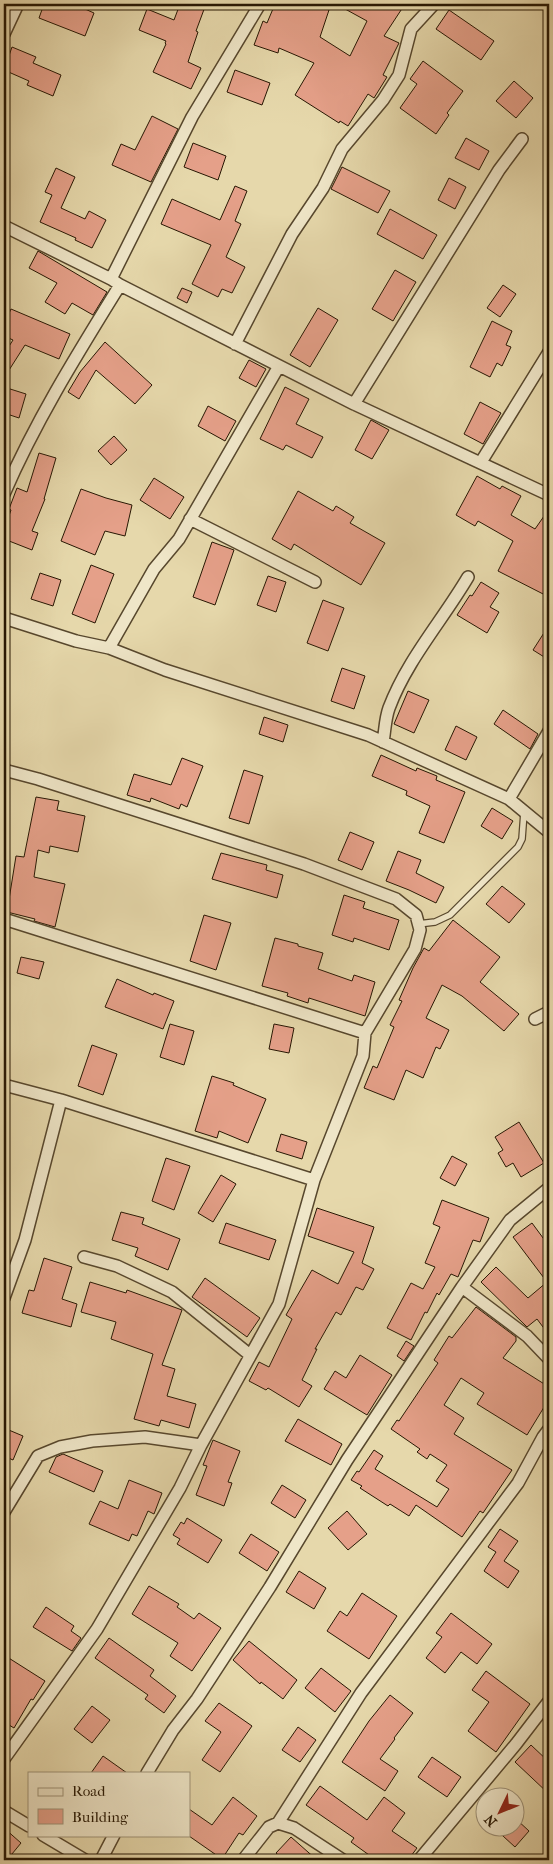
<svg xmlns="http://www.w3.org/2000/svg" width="553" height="1864" font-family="'IM FELL French Canon',serif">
<rect width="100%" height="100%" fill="#e6d8ab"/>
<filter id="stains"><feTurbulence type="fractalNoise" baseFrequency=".004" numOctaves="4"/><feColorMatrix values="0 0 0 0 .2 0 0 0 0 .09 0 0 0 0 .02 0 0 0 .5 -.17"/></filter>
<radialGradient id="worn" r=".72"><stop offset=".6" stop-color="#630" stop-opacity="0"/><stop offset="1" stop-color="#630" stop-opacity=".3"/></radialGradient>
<path fill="#e5a089" stroke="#271703" d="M44 4H87L85 9 94 13 85 36 39 18Z
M180 4H206L196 31 198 32 188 62 201 68 191 89 153 72 166 44 165 43 166 41 139 30 147 9 174 20Z
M275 4H311L329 10 320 37 350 56 367 21 336 4H405L384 36 399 43 383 75 387 77 374 98 368 94 348 126 340 121 339 123 295 95 314 63 279 48 278 53 254 45 263 21 267 23Z
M449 10 494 41 481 60 436 29Z
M12 47 36 57 33 63 61 75 53 96 27 85 29 81 4 70Z
M423 61 463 91 447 113 449 115 436 134 400 108 417 84 410 79Z
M235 70 270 83 262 105 227 92Z
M514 81 533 98 516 118 496 101Z
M152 116 178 129 151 182 112 165 121 144 135 150Z
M466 138 489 151 479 170 455 158Z
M193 143 226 156 218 180 184 167Z
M342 167 390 191 378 213 331 189Z
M56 168 75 177 61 208 85 219 89 211 106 220 92 248 75 240 76 238 40 222 52 195 45 192Z
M449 178 466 187 455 209 438 200Z
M235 186 247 191 235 221 241 224 226 257 245 267 232 293 222 289 218 297 192 284 211 245 161 224 172 199 220 220Z
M390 209 437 235 423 259 377 234Z
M38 251 107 292 93 315 72 303 65 314 45 302 57 283 29 268Z
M395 270 416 282 393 321 372 309Z
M503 285 516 294 500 317 487 308Z
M182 288 192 292 187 303 177 298Z
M318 308 338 320 310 367 290 355Z
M11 309 70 334 59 359 25 345 4 378V354L13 340 4 336V324Z
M492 321 512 331 506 345 511 347 502 366 497 363 490 377 470 367Z
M105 342 152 385 135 404 96 370 79 399 68 392 80 372Z
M249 360 266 369 256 387 239 378Z
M285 387 309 399 296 424 323 437 312 458 286 445 283 450 260 439Z
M7 388 26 394 19 418 4 413V397Z
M480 402 501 413 483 444 464 434Z
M208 406 236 421 225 441 198 426Z
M371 420 389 430 372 459 355 450Z
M114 436 127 450 111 465 98 451Z
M39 453 56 458 44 499H45L32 531 38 533 32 550 4 539V530L11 510 9 509 17 488 27 492Z
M477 476 500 489 502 486 521 496 511 515 535 529 549 509V597L498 571 513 541 478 521 475 526 456 515Z
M154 478 184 497 170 519 140 500Z
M81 489 106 498 132 505 125 536 105 531 95 555 61 541Z
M298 491 333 511 336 506 354 517 350 523 385 543 361 585 294 544 291 550 272 539Z
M212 542 234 550 215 605 193 597Z
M91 565 114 574 95 623 72 614Z
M40 573 61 580 53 606 31 599Z
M268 576 286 582 276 612 257 605Z
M481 582 499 593 490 607 499 612 487 633 457 615 470 595 472 596Z
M323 600 344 608 328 651 307 643Z
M549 625V660L533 650Z
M342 668 365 676 354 709 331 701Z
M408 691 429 700 414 733 394 724Z
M503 710 538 734 530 749 494 724Z
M264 717 288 725 283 742 259 734Z
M456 726 477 737 466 760 445 750Z
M381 755 416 771 417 768 437 776 436 780 465 792 444 843 419 833 430 806 406 795 407 791 372 776Z
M182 758 203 766 187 807 181 804 179 809 151 798 150 802 127 795 134 774 171 785Z
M244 770 263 776 249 824 229 818Z
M36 797 59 801 57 810 85 816 78 852 50 846 49 853 38 850 34 877 65 884 55 927 34 921 35 919 7 912 16 856 24 857Z
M492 808 513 821 502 839 481 826Z
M350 832 374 842 362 870 338 860Z
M398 851 421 860 416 873 444 887 436 903 409 890 386 881Z
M221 853 267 865 266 870 283 875 277 898 212 879Z
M502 886 525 904 509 923 486 904Z
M344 895 365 902 363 908 399 920 389 950 354 938 353 942 332 935Z
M204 915 231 923 216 970 190 961Z
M453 920 500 957 480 982 519 1014 504 1031 462 996 442 985 426 1018 449 1030 440 1049 436 1047 423 1078 406 1070 394 1100 364 1088 373 1066 377 1068 394 1027 390 1025 402 1001 399 1000 413 968 424 948 429 951Z
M275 938 298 944V946L323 953 318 969 352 981 354 975 375 982 365 1016 309 998 308 1003 287 996 288 993 262 986Z
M21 957 44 962 39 979 17 973Z
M117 979 153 995 154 993 174 1001 163 1029 105 1007Z
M170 1024 194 1031 184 1065 160 1057Z
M274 1024 294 1028 289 1053 269 1049Z
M92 1045 117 1054 103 1095 78 1086Z
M212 1076 234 1083 233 1085 266 1099 248 1143 219 1131 217 1138 195 1131Z
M519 1122 544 1163 521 1177 513 1163 506 1167 498 1153 503 1150 495 1137Z
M281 1134 307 1142 302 1159 276 1151Z
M452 1156 467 1164 455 1186 440 1178Z
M166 1158 190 1166 174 1210 152 1201Z
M221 1175 236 1184 213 1222 198 1213Z
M442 1200 489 1218 480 1242 473 1240 458 1277 451 1274 439 1295 437 1293 427 1313 425 1312 411 1340 387 1328 411 1283 423 1289 435 1267 425 1263 440 1227 433 1224Z
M317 1208 374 1227 362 1263 374 1269 363 1290 356 1287 341 1315 336 1312 315 1349H317L302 1380 312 1386 299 1407 268 1388 266 1390 249 1381 259 1362 269 1367 292 1319 286 1315 312 1270 338 1284 354 1252 308 1236Z
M121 1212 144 1218 142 1224 180 1239 168 1270 135 1256 138 1248 112 1240Z
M226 1223 276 1240 269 1260 219 1243Z
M532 1223 549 1246V1335L537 1319 527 1327 525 1325 481 1282 496 1267 528 1298 547 1282 513 1237Z
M44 1258 72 1267 62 1299 77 1304 71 1327 22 1313 29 1290 34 1291Z
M205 1278 260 1318 247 1337 192 1297Z
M90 1282 126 1293 127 1290 182 1310 162 1365 175 1369 167 1396 196 1404 189 1428 161 1420 159 1426 134 1419 153 1354 111 1339 116 1322 81 1312Z
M476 1307 516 1337V1341L503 1358 549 1387V1399L527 1435 477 1404 484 1393 461 1378 444 1405 464 1418 454 1434 512 1470 483 1513 480 1511 462 1537 416 1505 409 1516 390 1504 388 1506 360 1488 362 1486 351 1480 357 1471 359 1472 374 1450 383 1456 375 1469 437 1507 449 1489 436 1481 447 1465 430 1454 427 1459 417 1452 420 1449 391 1429 397 1420 399 1421 438 1363 434 1360 449 1336 452 1338Z
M406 1341 414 1346 404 1361 397 1356Z
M360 1355 392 1375 367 1415 324 1389 335 1371 346 1378Z
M298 1419 342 1444 331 1465 285 1441Z
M4 1428 23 1436 13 1460 4 1456Z
M213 1440 240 1451 228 1482 232 1483 224 1506 196 1495 207 1466 203 1465Z
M63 1454 103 1471 94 1492 49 1472 56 1457Z
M129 1480 162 1493 154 1514 148 1511 137 1536 132 1534 129 1541 89 1524 100 1501 118 1509Z
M282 1485 306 1500 295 1518 271 1503Z
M347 1511 367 1534 348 1550 328 1528Z
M187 1518 222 1540 208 1563 177 1544 180 1539 173 1535 181 1522 184 1524Z
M500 1529 518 1541 504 1561 519 1571 508 1588 484 1571 496 1552 488 1547Z
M251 1534 279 1552 267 1571 239 1553Z
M299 1571 326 1588 314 1609 286 1592Z
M149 1586 179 1604 177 1607 194 1619 199 1613 221 1628 192 1671 170 1656 178 1643 132 1614Z
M362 1593 397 1616 369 1659 327 1631 340 1611 347 1616Z
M46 1607 74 1626 71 1631 81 1638 72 1651 33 1627Z
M451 1613 492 1644 477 1664 461 1652 445 1673 426 1658 442 1637 436 1633Z
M109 1638 154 1670 150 1676 176 1696 164 1713 145 1699 148 1695 95 1658Z
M249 1641 297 1680 283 1699 261 1682 260 1684 233 1660Z
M4 1655 45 1681 33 1700 31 1699 14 1728 4 1722Z
M321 1668 351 1691 335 1712 305 1688Z
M486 1671 530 1704 496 1752 468 1731 489 1702 472 1690Z
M390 1695 413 1713 394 1738 395 1739 380 1759 398 1771 385 1791 342 1762 369 1721Z
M219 1703 252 1726 220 1772 202 1760 221 1732 205 1721Z
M92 1706 110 1720 92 1743 74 1729Z
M298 1727 316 1740 300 1762 282 1750Z
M531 1745 549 1762V1794L515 1762Z
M103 1756 127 1773H91Z
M432 1757 461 1777 447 1797 418 1777Z
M320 1786 367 1820 384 1797 405 1813 392 1831 417 1848 408 1860H376L351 1842 354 1838 306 1805Z
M233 1797 257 1816 243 1835 239 1833 222 1859 189 1836V1809L212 1825Z
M516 1819 529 1831 515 1847 492 1826H516Z
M4 1828 21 1843 7 1860H4Z
M291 1837 317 1860H284L276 1853Z"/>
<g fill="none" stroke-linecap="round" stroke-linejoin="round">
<g stroke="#57472d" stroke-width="8">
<path id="service" d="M418 924 435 922 450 915 518 847 522 839 524 812"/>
</g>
<g stroke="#57472d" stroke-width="14">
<path id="minor" d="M4 34 18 4
M4 226 111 279 120 285 354 404 549 495
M111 279 192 117 260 4
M235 344 292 234 323 188 342 149 383 100 399 75 411 29 434 4
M354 404 499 170 522 139
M481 462 549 352
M4 494C36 420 78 353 120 285
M190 519 315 582
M4 618 76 641 109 648 165 670 368 735 509 799 549 832
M109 648 154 569 179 539 279 366
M383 742C385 731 385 719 389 708 407 660 442 621 468 577
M4 770 38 779 304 864 396 899 416 915 420 930 415 949 365 1033 363 1056 314 1180 279 1304 201 1445 180 1488 97 1629 4 1759
M509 799 549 731
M4 919 365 1033
M535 1019 549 1012
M4 1085 61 1100 314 1180
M84 1257 117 1266 172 1292 250 1355
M462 1287 527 1336 549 1359
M4 1298 25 1240 61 1100
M4 1512 38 1456 60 1447 92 1441 145 1437 201 1445
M147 1773 173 1730 197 1699 270 1587 347 1460 462 1287 510 1220 549 1188
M4 1811 29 1826
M278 1823 294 1828 343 1860
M43 1835 85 1860
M101 1860 114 1835
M243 1860 269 1827 278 1823 361 1693 518 1483 543 1437 549 1429
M419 1860 516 1744 549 1701"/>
</g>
<use href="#service" stroke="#efe6c8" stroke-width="5.5"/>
<use href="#minor" stroke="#efe6c8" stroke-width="11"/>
</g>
<rect width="553" height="1864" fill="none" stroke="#e6d8ab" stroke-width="20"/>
<rect x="5" y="5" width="543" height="1854" fill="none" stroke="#271703" stroke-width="2.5"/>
<rect x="10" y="10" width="533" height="1844" fill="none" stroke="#271703"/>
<rect x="28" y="1772" width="162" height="65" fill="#efe6c8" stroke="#9f9379"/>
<rect x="38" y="1788" width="25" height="8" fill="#efe6c8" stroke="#9f9379"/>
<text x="72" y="1796" font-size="15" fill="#271703">Road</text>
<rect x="38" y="1809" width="25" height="15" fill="#e5a089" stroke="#9f9379"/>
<text x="72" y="1822" font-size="15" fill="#271703">Building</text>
<g transform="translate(500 1812) rotate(227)"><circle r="24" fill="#efe6c8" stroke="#9f9379"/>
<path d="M0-4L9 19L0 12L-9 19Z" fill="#8f2418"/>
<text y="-8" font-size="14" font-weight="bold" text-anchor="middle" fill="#271703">N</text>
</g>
<rect width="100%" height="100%" filter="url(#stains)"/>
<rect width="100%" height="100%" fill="url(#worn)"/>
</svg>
